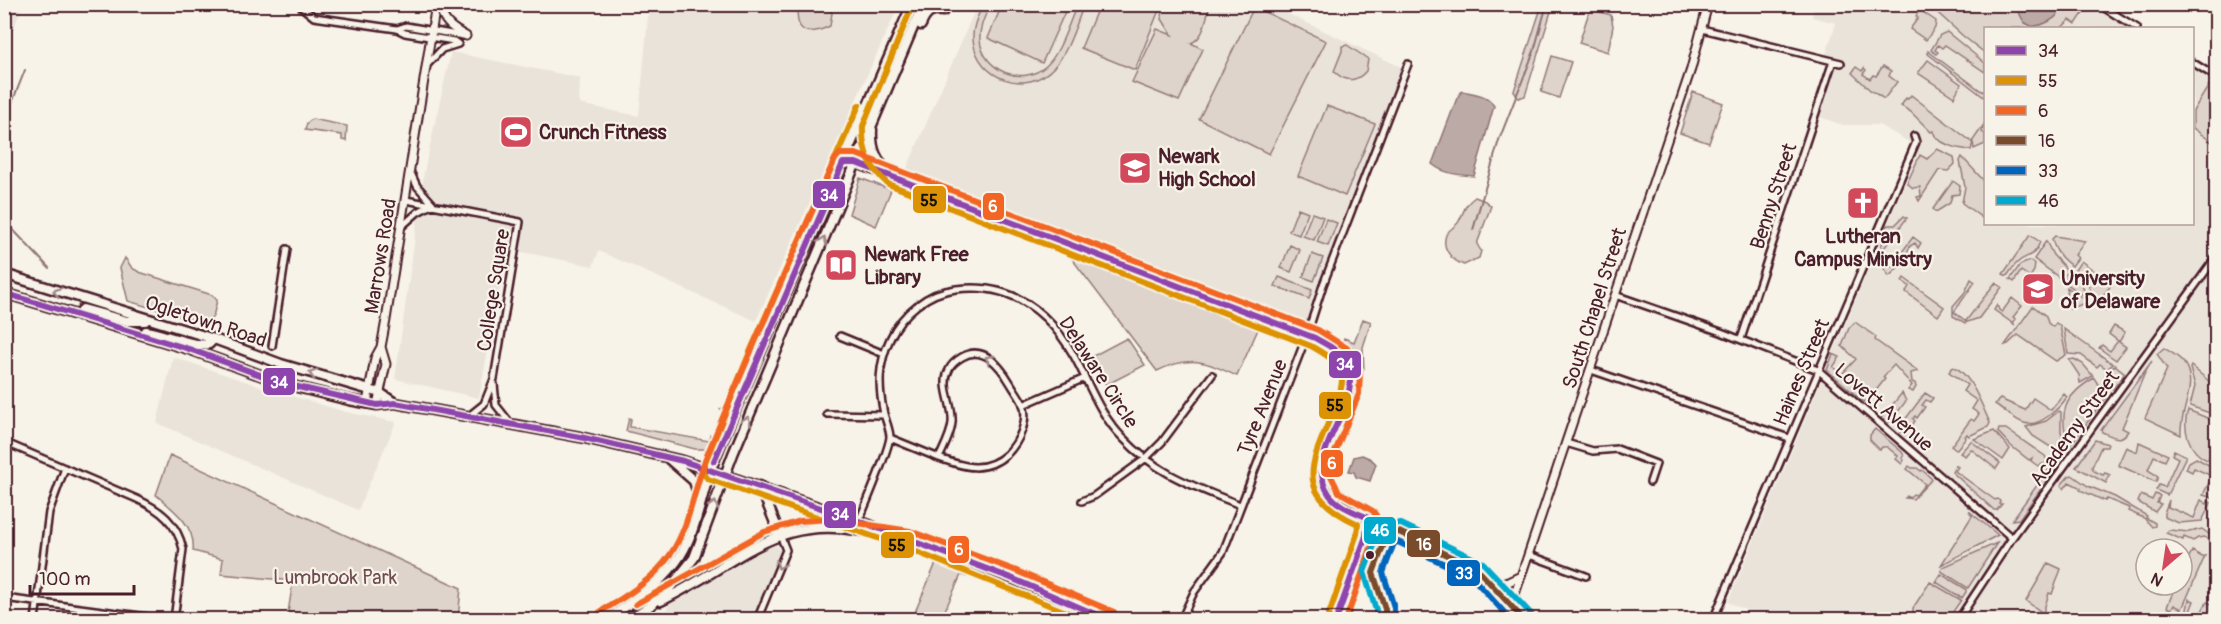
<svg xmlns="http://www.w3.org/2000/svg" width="2221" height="624" font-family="Pangolin,sans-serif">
<rect width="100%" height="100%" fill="#f7f3e8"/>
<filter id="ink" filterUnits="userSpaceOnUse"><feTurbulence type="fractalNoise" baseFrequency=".0167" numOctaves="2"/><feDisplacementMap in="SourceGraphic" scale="12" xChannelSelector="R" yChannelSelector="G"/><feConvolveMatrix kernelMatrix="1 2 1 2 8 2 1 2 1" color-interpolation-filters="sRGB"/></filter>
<g filter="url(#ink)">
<path fill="#eae3da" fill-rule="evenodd" d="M5 4 22 6 5 52 4 5Z
M649 5H899L756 321 599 251 593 266 507 249 479 398 395 379 424 172 451 52 580 78 579 104 639 116Z
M977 5H1269L1403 68 1313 296 1306 324 1300 326 1294 324 1123 255 905 173Z
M1815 5H2091L2130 28H1986V224H2192L2193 67 2216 81V619L1768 620 1728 602 1917 154 1909 142 1879 125H1842L1820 117 1836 68 1823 64 1836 23 1812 17ZM2146 549H2182V585H2146Z
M173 357 268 389 346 412 396 422 358 510 157 423Z
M776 545 782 552 753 619H654L655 617H663L670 603 758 551Z"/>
<path fill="#ded4cc" stroke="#947a7c" stroke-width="1.5" d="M826 4 832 13 830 26C807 37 794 33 798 5Z
M983 4 990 5C985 16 979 27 980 40 983 71 1022 87 1046 66 1060 54 1069 22 1077 5H1084C1076 24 1069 51 1054 67 1027 97 977 79 973 40 972 27 978 16 983 4Z
M1901 4 1912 5 1936 21 1935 28 1926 40 1910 29 1918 18 1916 16 1918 12 1911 7 1904 12 1900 8Z
M1002 5H1068L1042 63 988 38Z
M1099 5H1161L1135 70 1081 48Z
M1163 5H1214L1209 9C1205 22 1204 38 1191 43L1203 49 1179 101 1132 82 1157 29 1172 35 1162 19Z
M1542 5H1553L1525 96 1518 98 1514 91Z
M1929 5H2015L2025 23 2034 27 2056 16 2057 10 2049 5H2060L2068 9H2074L2075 6 2072 5 2088 6 2076 24 2070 20 2061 28H1986L1985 53 1963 36Z
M1254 7 1326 41 1269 154 1199 119Z
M1590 9 1611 15 1613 26 1608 52 1579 43Z
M1947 32 1985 63V72L1945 45 1942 48 1938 45 1935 50 1938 52 1936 54 1931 50 1940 35Z
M1347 45 1368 59 1366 71C1356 83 1344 82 1334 71L1342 51V46Z
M1928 51 1980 90 1985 92V98L1928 54Z
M1552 56 1571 62 1559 98 1541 92Z
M1928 60 1961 84 1954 97 1918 73Z
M1883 66 1891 71 1889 76 1897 82 1884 99 1870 90 1852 73 1856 67 1862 71 1864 68 1866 70 1863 74 1870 79 1873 75 1876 76Z
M2211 82 2216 85V145L2193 128V111Z
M1693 92 1723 103 1709 143 1680 133Z
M1911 95 1972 142 1985 123 1982 132 1985 134V144L1974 149 1973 142 1971 150C1958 149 1936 144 1933 131L1931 132 1911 112 1901 106 1906 98 1908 99Z
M1327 106 1375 124 1345 196 1298 176Z
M312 119 347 126 346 141 342 140V135L305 130 307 123Z
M1937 149 1954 157 1955 164 1948 171 1939 170 1919 201 1917 197 1921 196 1920 187 1913 188 1907 183 1920 155 1927 159Z
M1962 157 1985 182V220L1962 203 1965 187 1960 161Z
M860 178 891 190 876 226 849 214Z
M1953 181 1960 186 1959 194 1952 195 1950 203 1936 212 1933 209Z
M1475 197 1485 201 1491 206 1477 244 1481 251 1479 258 1464 265C1452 261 1441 248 1446 235 1449 229 1457 226 1459 221 1465 210 1464 205 1475 197Z
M1298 208 1308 212 1299 235 1289 231Z
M1312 213 1323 217 1314 240 1303 236Z
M1904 216 1907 218 1878 256 1888 225H1895Z
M1326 219 1337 223 1328 246 1317 242Z
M2030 235 2040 242C2033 260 2027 253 2017 263 2013 267 2010 272 2007 276L2003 274Z
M2055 236 2085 241 2075 255 2078 258 2072 266C2062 260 2055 251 2052 239Z
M1913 237 1921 243 1918 248 1915 243 1910 246C1906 256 1898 270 1889 276L1884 269 1886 265 1891 267Z
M2046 241 2053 255 2068 271 2061 279 2034 259Z
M1290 245 1300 250 1291 272 1281 268Z
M1063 247 1260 325 1237 376C1204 361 1191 355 1157 371Z
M1312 254 1323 258 1314 281 1303 277Z
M125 258 132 268 139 272 212 295 217 300 213 317 206 323 196 321 128 301 120 268Z
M2030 261 2035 264 2034 271 2030 277 2021 271 2014 282 2010 279 2020 265Z
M2081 261 2112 284 2103 296 2107 300 2104 305 2108 309 2106 311C2091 300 2091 281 2075 270Z
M2069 274H2072L2080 280 2087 298 2063 281Z
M1279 277 1312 290 1309 299 1275 286Z
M1904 278 1944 307 1938 316 1906 292 1909 286 1902 281Z
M1971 279 1975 282 1954 312 1966 321 1995 283 2002 287 1979 318 1965 323 1953 316V306L1965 292Z
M2067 287 2087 301V302L2070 309 2066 294Z
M2012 298 2022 306 2013 317 2016 319 2013 323 2015 325 1994 310 1997 305 1999 310 2002 312Z
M2033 306 2046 316 2048 323 2053 327 2056 323 2060 326 2066 355 2056 361 2018 335 2008 344 2005 345Z
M1363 319 1371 322 1363 347 1364 372 1361 373 1356 357 1343 341 1344 338 1354 342Z
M1855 322 1876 337 1875 340 1918 371 1911 373 1912 382 1915 383 1916 387 1913 392 1908 390 1912 385 1894 365 1883 377 1885 379 1874 393 1872 392 1870 399 1864 402 1827 370 1833 354 1840 357 1833 367 1842 374 1856 359 1842 346 1849 328Z
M2114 326 2125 332 2119 342 2126 347 2116 360 2099 348 2102 345 2110 351 2118 341 2109 334Z
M2064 329 2113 364 2107 369 2100 364 2097 367 2081 355 2068 354Z
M1127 338 1145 365 1106 385 1091 357Z
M2164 348C2170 352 2178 356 2183 362 2200 383 2179 410 2181 435L2145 418 2167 369 2157 354Z
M2074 359 2083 364 2093 376 2080 383 2079 375 2069 360Z
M2152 361 2144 375 2122 428 2128 431C2121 443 2112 436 2102 432L2101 430Z
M2115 365 2125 373 2113 389 2108 387 2103 378Z
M2191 366 2216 387V449L2207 460C2188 452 2182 427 2188 410L2212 420 2215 415 2190 406 2195 386 2190 368Z
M1952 367C1969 369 1983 408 1990 423L1988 427 1969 436 1967 434 1965 437 1966 438 1956 450 1951 446 1971 419 1974 421 1979 414 1972 409 1977 401 1963 391 1967 385 1949 372Z
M2094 378 2106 397 2069 447C2058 414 2063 396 2094 378Z
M1902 393 1906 401 1892 420 1889 422 1881 419 1884 411 1888 410Z
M1925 393 1933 398 1930 402 1926 400 1922 405 1925 407 1917 418 1915 416 1913 419 1915 421 1905 435 1901 432V425Z
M2064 394 2067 397C2060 408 2039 428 2024 423 2016 421 2003 409 1995 404L2000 399 2025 410 2033 398 2051 410Z
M727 406 729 408C723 421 719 437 710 448L708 446 706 449H695L626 431 629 418 631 419 630 427 709 441 710 435 715 437 725 413 720 409Z
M2059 411 2061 412V432L2066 450 2063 455 2033 436 2026 427 2046 421Z
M1875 429 1902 452 1904 456 1902 458 1904 460 1902 464 1896 459 1898 456 1887 447H1882L1880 450 1870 440V435Z
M2006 429 2045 456 2047 460 2046 463 2038 466 2031 461 2032 458 2029 460 2011 446 1998 432 1999 429Z
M1994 431 2010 449 2003 460 1974 439Z
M2095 440 2108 444 2107 447H2101L2092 467 2094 471 2103 475 2105 473 2110 475 2106 483 2076 467Z
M1971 441 2000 463 1996 469 1971 449 1965 456 1960 453Z
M2139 442 2168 455 2165 461 2154 456 2148 470 2158 476 2156 482 2118 465 2126 447 2137 452Z
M2174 450 2186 456 2167 495 2156 490 2159 485 2165 487 2178 458 2172 455Z
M170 455 461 588 458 619H287L293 581 221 574 223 559 193 551C196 526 174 510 156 495Z
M2196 458 2216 469V491L2213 498 2203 495 2212 476 2194 468 2192 472 2186 469 2189 462Z
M1955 465 1958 467 1955 471 1995 500 1997 499 2000 501 1999 504H2002L1997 510H1994L1952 472Z
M1909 466 1912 468H1917L1921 471 1922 470 1932 479 1913 499 1905 498 1907 496 1909 498 1913 494 1916 495 1925 484 1907 469Z
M2051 466 2056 469 2054 471 2019 519 2012 520Z
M2072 475 2088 486 2115 497 2147 516 2146 518 2155 523V526L2152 527 2144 518 2128 511 2129 508 2107 499 2105 501 2080 490 2081 488 2069 482 2064 489 2061 485 2069 476Z
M2155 494 2160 496 2157 503 2161 504 2155 512 2138 502 2141 495 2152 500Z
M2169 500 2168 507 2194 518 2201 500 2207 504 2208 501 2211 503 2202 521 2179 523 2164 517V513Z
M1969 511 1998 535 1941 565 1972 516Z
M2202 529 2216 539 2211 546 2210 541 2204 537 2198 538 2193 541 2184 537 2183 540 2166 533 2169 530 2189 532Z
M1997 543 1968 588 1941 571 1943 567Z
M2192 551 2202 557 2205 556 2182 609 2174 605 2171 609 2167 607 2176 585H2182V572Z
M937 561 968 573 967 577 961 575 941 619H912Z
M2048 563 2061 569 2052 594 2049 593 2043 613 2026 601Z
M1941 574 1966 589V592L1962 598 1936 582Z
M1930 582 1961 600 1948 619H1913L1915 615 1913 612V608Z
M2189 599 2194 601 2189 614 2198 618 2207 602 2214 605 2213 610 2215 611 2212 616 2207 615 2196 619 2186 615Z"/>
<path fill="#bcaaa7" stroke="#8e7275" stroke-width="1.5" d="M2015 5H2049L2056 9 2058 14C2053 21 2039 27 2031 26L2024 22Z
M1462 91C1474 94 1488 94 1494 106L1474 176C1459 175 1444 174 1432 164L1457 98Z
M1362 455 1371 459 1376 464 1370 481 1356 477 1354 472 1349 471 1354 457Z"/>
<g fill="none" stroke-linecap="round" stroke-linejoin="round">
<path stroke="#8e7275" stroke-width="2" d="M4 123 25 70
M4 220 49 268
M1473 230 1499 140 1534 51 1547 4"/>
<g stroke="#4a1f2b" stroke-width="10">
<path id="minor" d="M298 4 314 17 397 29 405 33 454 41 458 44
M2098 4 2137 28
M1302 7V4
M397 29 406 26 463 36
M1702 29 1841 63
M2192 62 2216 77
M426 66 442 49 458 44
M406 200 520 222 494 379 484 404 469 416
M401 227 418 212 433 204 417 186 410 171
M1615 295 1721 332 1818 370 2012 538
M840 336 884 354
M1741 339 1833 61
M272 346 287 249
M1591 370 1789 438
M494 384 496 405 511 424
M1023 405 1085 378
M827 414 884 415
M890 438 939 458C944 447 951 435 952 423 954 406 940 386 949 370 951 364 957 360 962 357 984 344 1001 367 1011 384 1015 391 1020 397 1023 404 1029 421 1019 442 1007 454 985 474 964 467 939 458
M4 442 137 499C161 510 177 523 183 549L174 620
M1566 443 1593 451 1617 449 1656 464 1650 482
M1082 501 1094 496 1145 459 1162 442 1212 375
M859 521C865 506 890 448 890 436 889 428 886 421 884 414 878 387 878 364 890 339 902 313 928 292 956 289 1011 282 1048 310 1074 356 1090 385 1099 414 1123 438 1158 475 1194 486 1240 505
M1529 555 1586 576
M4 598 171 620
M35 620 49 512 65 468
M757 620 786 550 780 535
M1181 620 1194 592 1223 552 1307 335 1323 285 1408 64
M1336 620 1366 536 1368 518
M1713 620 1916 142 1914 136
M1958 620 2012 538 2216 257"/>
</g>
<g stroke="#4a1f2b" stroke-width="11">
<path id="tertiary" d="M439 4C443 22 451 28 466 36
M367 403 375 358 381 347 386 320 436 4
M377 405 386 364 381 347
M1490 580 1506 583 1521 576
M1511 606 1691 69 1708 4"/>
</g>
<g stroke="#4a1f2b" stroke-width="13">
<path id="primary" d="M921 25C926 13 930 10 943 11
M872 130C871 149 876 161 891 174
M843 163H856L894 177 1332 346C1388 389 1302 443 1325 488 1333 502 1348 508 1362 515 1386 527 1411 538 1437 549 1450 555 1465 560 1477 570 1496 583 1507 604 1524 620
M4 274 214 339 281 364 380 393 395 403
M4 293 189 349 285 384 349 400 377 405 395 403 580 437 683 461 859 521 1011 578 1110 620
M79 316 83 309 127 321H145
M146 331C164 334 194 347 209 344L214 339
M669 459 694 481 700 500
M760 486 780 535
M661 601C747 559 779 507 884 536
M605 620C632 603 657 587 676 562 695 537 700 501 710 472 718 450 727 429 736 408L912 4
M628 620 650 606 669 589 694 558 733 454 923 4
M1506 620 1511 606"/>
</g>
<use href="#minor" stroke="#f7f3e8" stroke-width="5"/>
<use href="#tertiary" stroke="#f7f3e8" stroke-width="7"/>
<use href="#primary" stroke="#f7f3e8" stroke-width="8"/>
<g stroke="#f7f3e8" stroke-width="10">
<path id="bus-1" d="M4 293 189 349 285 384 377 405 395 403 580 437 683 461 859 521 1011 578 1109 620
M714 461 843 163H856L1315 338C1323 343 1336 348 1341 356 1375 401 1299 448 1329 494 1337 506 1355 512 1368 518L1366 536 1336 620"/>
</g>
<g stroke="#f7f3e8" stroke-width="10">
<path id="bus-2" d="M913 4 863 126C862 151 869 167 888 184L1311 346C1323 353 1337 360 1341 374 1344 382 1340 393 1337 401 1317 456 1285 491 1358 524L1357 534 1328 617
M859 105 750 352 703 467V473L708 479 909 549 1086 620"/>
</g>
<g stroke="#f7f3e8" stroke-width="10">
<path id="bus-3" d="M636 604 764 532 800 521 831 519 910 531 1014 570 1114 612
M600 612C625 597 653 580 670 555 691 525 694 486 708 453 749 354 792 257 835 159L840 154H856L1318 330 1347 348 1360 372 1359 394 1333 457 1330 474 1339 492 1373 511 1377 517 1374 539 1346 620"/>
</g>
<g stroke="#f7f3e8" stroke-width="10">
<path id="bus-4" d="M1385 620V609L1373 573 1387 536 1399 532 1478 570 1524 620"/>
</g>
<g stroke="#f7f3e8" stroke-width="10">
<path id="bus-5" d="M1394 620V607L1383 573 1394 543 1398 542 1472 577 1511 620"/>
</g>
<g stroke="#f7f3e8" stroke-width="10">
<path id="bus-6" d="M1376 620V610L1364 572 1380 530 1399 523 1483 563 1531 614"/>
</g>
<use href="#bus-1" stroke="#8e44ad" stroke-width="6"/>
<use href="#bus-2" stroke="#dd9206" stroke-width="6"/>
<use href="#bus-3" stroke="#f26522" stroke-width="6"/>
<use href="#bus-4" stroke="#7a4b2a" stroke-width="6"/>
<use href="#bus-5" stroke="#0065bd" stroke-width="6"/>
<use href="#bus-6" stroke="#00a9ce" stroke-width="6"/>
</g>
<defs><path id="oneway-chevron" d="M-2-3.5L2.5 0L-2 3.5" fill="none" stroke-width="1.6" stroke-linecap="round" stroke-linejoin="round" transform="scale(1.5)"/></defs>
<g stroke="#a0898a">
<use href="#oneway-chevron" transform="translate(823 241) rotate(-67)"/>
<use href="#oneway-chevron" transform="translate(57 292) rotate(-163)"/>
<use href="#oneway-chevron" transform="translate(989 359) rotate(-149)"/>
<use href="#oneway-chevron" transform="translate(313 374) rotate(-163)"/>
<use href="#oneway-chevron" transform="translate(747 420) rotate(-67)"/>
<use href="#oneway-chevron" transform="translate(714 505) rotate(-71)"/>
<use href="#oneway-chevron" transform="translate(780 565) rotate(113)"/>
</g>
</g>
<defs>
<g id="stadium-square" transform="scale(1.725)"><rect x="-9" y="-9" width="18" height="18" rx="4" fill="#d1495b" stroke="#f7f3e8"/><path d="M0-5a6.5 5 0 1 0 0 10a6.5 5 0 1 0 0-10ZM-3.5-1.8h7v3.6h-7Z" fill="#fff"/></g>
<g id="school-square" transform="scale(1.725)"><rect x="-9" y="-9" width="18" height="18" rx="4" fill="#d1495b" stroke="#f7f3e8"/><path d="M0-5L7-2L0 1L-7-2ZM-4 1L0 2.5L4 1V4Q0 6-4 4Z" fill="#fff"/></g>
<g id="church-square" transform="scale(1.725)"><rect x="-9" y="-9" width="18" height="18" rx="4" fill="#d1495b" stroke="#f7f3e8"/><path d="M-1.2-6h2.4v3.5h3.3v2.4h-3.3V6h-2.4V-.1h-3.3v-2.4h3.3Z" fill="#fff"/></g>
<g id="library-square" transform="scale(1.725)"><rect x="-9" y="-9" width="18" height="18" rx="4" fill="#d1495b" stroke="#f7f3e8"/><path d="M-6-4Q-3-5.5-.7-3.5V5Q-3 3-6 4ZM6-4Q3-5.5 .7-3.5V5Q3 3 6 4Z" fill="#fff"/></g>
<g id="university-square" transform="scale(1.725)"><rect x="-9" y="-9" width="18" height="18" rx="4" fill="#d1495b" stroke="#f7f3e8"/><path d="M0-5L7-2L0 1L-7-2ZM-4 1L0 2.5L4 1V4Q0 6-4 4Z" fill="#fff"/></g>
</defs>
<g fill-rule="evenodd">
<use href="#stadium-square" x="516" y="132"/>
<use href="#school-square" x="1135" y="168"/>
<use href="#church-square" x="1863" y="203"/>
<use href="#library-square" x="841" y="265"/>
<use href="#university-square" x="2038" y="289"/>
</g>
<circle fill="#4a1f2b" stroke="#f7f3e8" stroke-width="2" cx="1370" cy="555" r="5"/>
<g text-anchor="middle" stroke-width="4.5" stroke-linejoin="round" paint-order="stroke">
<g font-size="20" font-weight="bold" fill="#4a1f2b" stroke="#f7f3e8" text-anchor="start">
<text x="539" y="139">Crunch Fitness</text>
<text x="1158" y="163">Newark<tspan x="1158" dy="23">High School</tspan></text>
<text x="1863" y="243" text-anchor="middle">Lutheran<tspan x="1863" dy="23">Campus Ministry</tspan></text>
<text x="864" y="261">Newark Free<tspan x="864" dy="23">Library</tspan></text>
<text x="2061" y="285">University<tspan x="2061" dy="23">of Delaware</tspan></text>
</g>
<g font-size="20" fill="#4a1f2b" stroke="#f7f3e8">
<text transform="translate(1773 196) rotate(-72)" y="7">Benny Street</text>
<text transform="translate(380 256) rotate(-81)" y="7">Marrows Road</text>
<text transform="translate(493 290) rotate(-81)" y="7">College Square</text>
<text transform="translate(1594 308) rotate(-72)" y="7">South Chapel Street</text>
<text transform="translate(206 321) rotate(18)" y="7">Ogletown Road</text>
<text transform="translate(1099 372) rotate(57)" y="7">Delaware Circle</text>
<text transform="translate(1801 372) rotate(-67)" y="7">Haines Street</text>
<text transform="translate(1262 407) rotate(-68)" y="7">Tyre Avenue</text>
<text transform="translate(1884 407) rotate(41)" y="7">Lovett Avenue</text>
<text transform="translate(2074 428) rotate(-54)" y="7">Academy Street</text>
</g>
<g font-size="20" fill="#6f4c53" stroke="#f7f3e8">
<text x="335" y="584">Lumbrook Park</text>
</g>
</g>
<g stroke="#f7f3e8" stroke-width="2">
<rect x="812" y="180" width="34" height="29" rx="6" fill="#8e44ad"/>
<rect x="912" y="185" width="35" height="29" rx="6" fill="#dd9206"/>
<rect x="982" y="192" width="23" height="29" rx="6" fill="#f26522"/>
<rect x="1328" y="350" width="34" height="29" rx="6" fill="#8e44ad"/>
<rect x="262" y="367" width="34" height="29" rx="6" fill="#8e44ad"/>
<rect x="1318" y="391" width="34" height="29" rx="6" fill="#dd9206"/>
<rect x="1320" y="449" width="24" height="29" rx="6" fill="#f26522"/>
<rect x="823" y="500" width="34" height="29" rx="6" fill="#8e44ad"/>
<rect x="1363" y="516" width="34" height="29" rx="6" fill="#00a9ce"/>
<rect x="1406" y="529" width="35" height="29" rx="6" fill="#7a4b2a"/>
<rect x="880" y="531" width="35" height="28" rx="6" fill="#dd9206"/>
<rect x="947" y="535" width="23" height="29" rx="6" fill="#f26522"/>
<rect x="1446" y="559" width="35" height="28" rx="6" fill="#0065bd"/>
</g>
<g font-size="16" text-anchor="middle" font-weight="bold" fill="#fff">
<text x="829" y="201">34</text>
<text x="993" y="212">6</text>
<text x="1345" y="370">34</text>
<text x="279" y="388">34</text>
<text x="1332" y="469">6</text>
<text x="840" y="520">34</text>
<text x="1380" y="536">46</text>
<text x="1424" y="550">16</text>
<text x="959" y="555">6</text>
<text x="1464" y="579">33</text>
</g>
<g font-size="16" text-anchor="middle" font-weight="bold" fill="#111">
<text x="929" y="206">55</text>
<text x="1335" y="411">55</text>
<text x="897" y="551">55</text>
</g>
<rect width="2221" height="624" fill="none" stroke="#f7f3e8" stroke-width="24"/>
<rect x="12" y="12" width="2197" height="600" fill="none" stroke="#4a1f2b" stroke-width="2" filter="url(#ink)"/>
<rect x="1984" y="27" width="210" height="198" fill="#f7f3e8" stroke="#b29e9c" stroke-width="1.5"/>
<rect x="1996" y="46" width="30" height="9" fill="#8e44ad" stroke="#b29e9c" stroke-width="1.5"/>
<text x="2038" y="57" font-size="18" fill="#4a1f2b">34</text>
<rect x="1996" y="76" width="30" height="9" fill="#dd9206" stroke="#b29e9c" stroke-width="1.5"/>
<text x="2038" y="87" font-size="18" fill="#4a1f2b">55</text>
<rect x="1996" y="106" width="30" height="9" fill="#f26522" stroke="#b29e9c" stroke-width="1.5"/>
<text x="2038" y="117" font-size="18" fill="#4a1f2b">6</text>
<rect x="1996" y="136" width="30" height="9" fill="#7a4b2a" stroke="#b29e9c" stroke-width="1.5"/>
<text x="2038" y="147" font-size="18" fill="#4a1f2b">16</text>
<rect x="1996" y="166" width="30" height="9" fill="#0065bd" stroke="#b29e9c" stroke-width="1.5"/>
<text x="2038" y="177" font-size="18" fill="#4a1f2b">33</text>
<rect x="1996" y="196" width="30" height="9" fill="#00a9ce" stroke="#b29e9c" stroke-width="1.5"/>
<text x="2038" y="207" font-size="18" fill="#4a1f2b">46</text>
<g transform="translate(2164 567) rotate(209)"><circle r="28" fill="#f7f3e8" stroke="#b29e9c" stroke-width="1.5"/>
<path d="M0-4.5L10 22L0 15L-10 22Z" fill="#d1495b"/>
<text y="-9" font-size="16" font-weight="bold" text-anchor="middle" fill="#4a1f2b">N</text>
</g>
<path d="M30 585v9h104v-9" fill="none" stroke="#4a1f2b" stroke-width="3"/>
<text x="39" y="585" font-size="18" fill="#4a1f2b" stroke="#f7f3e8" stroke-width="4.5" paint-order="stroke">100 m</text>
</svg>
